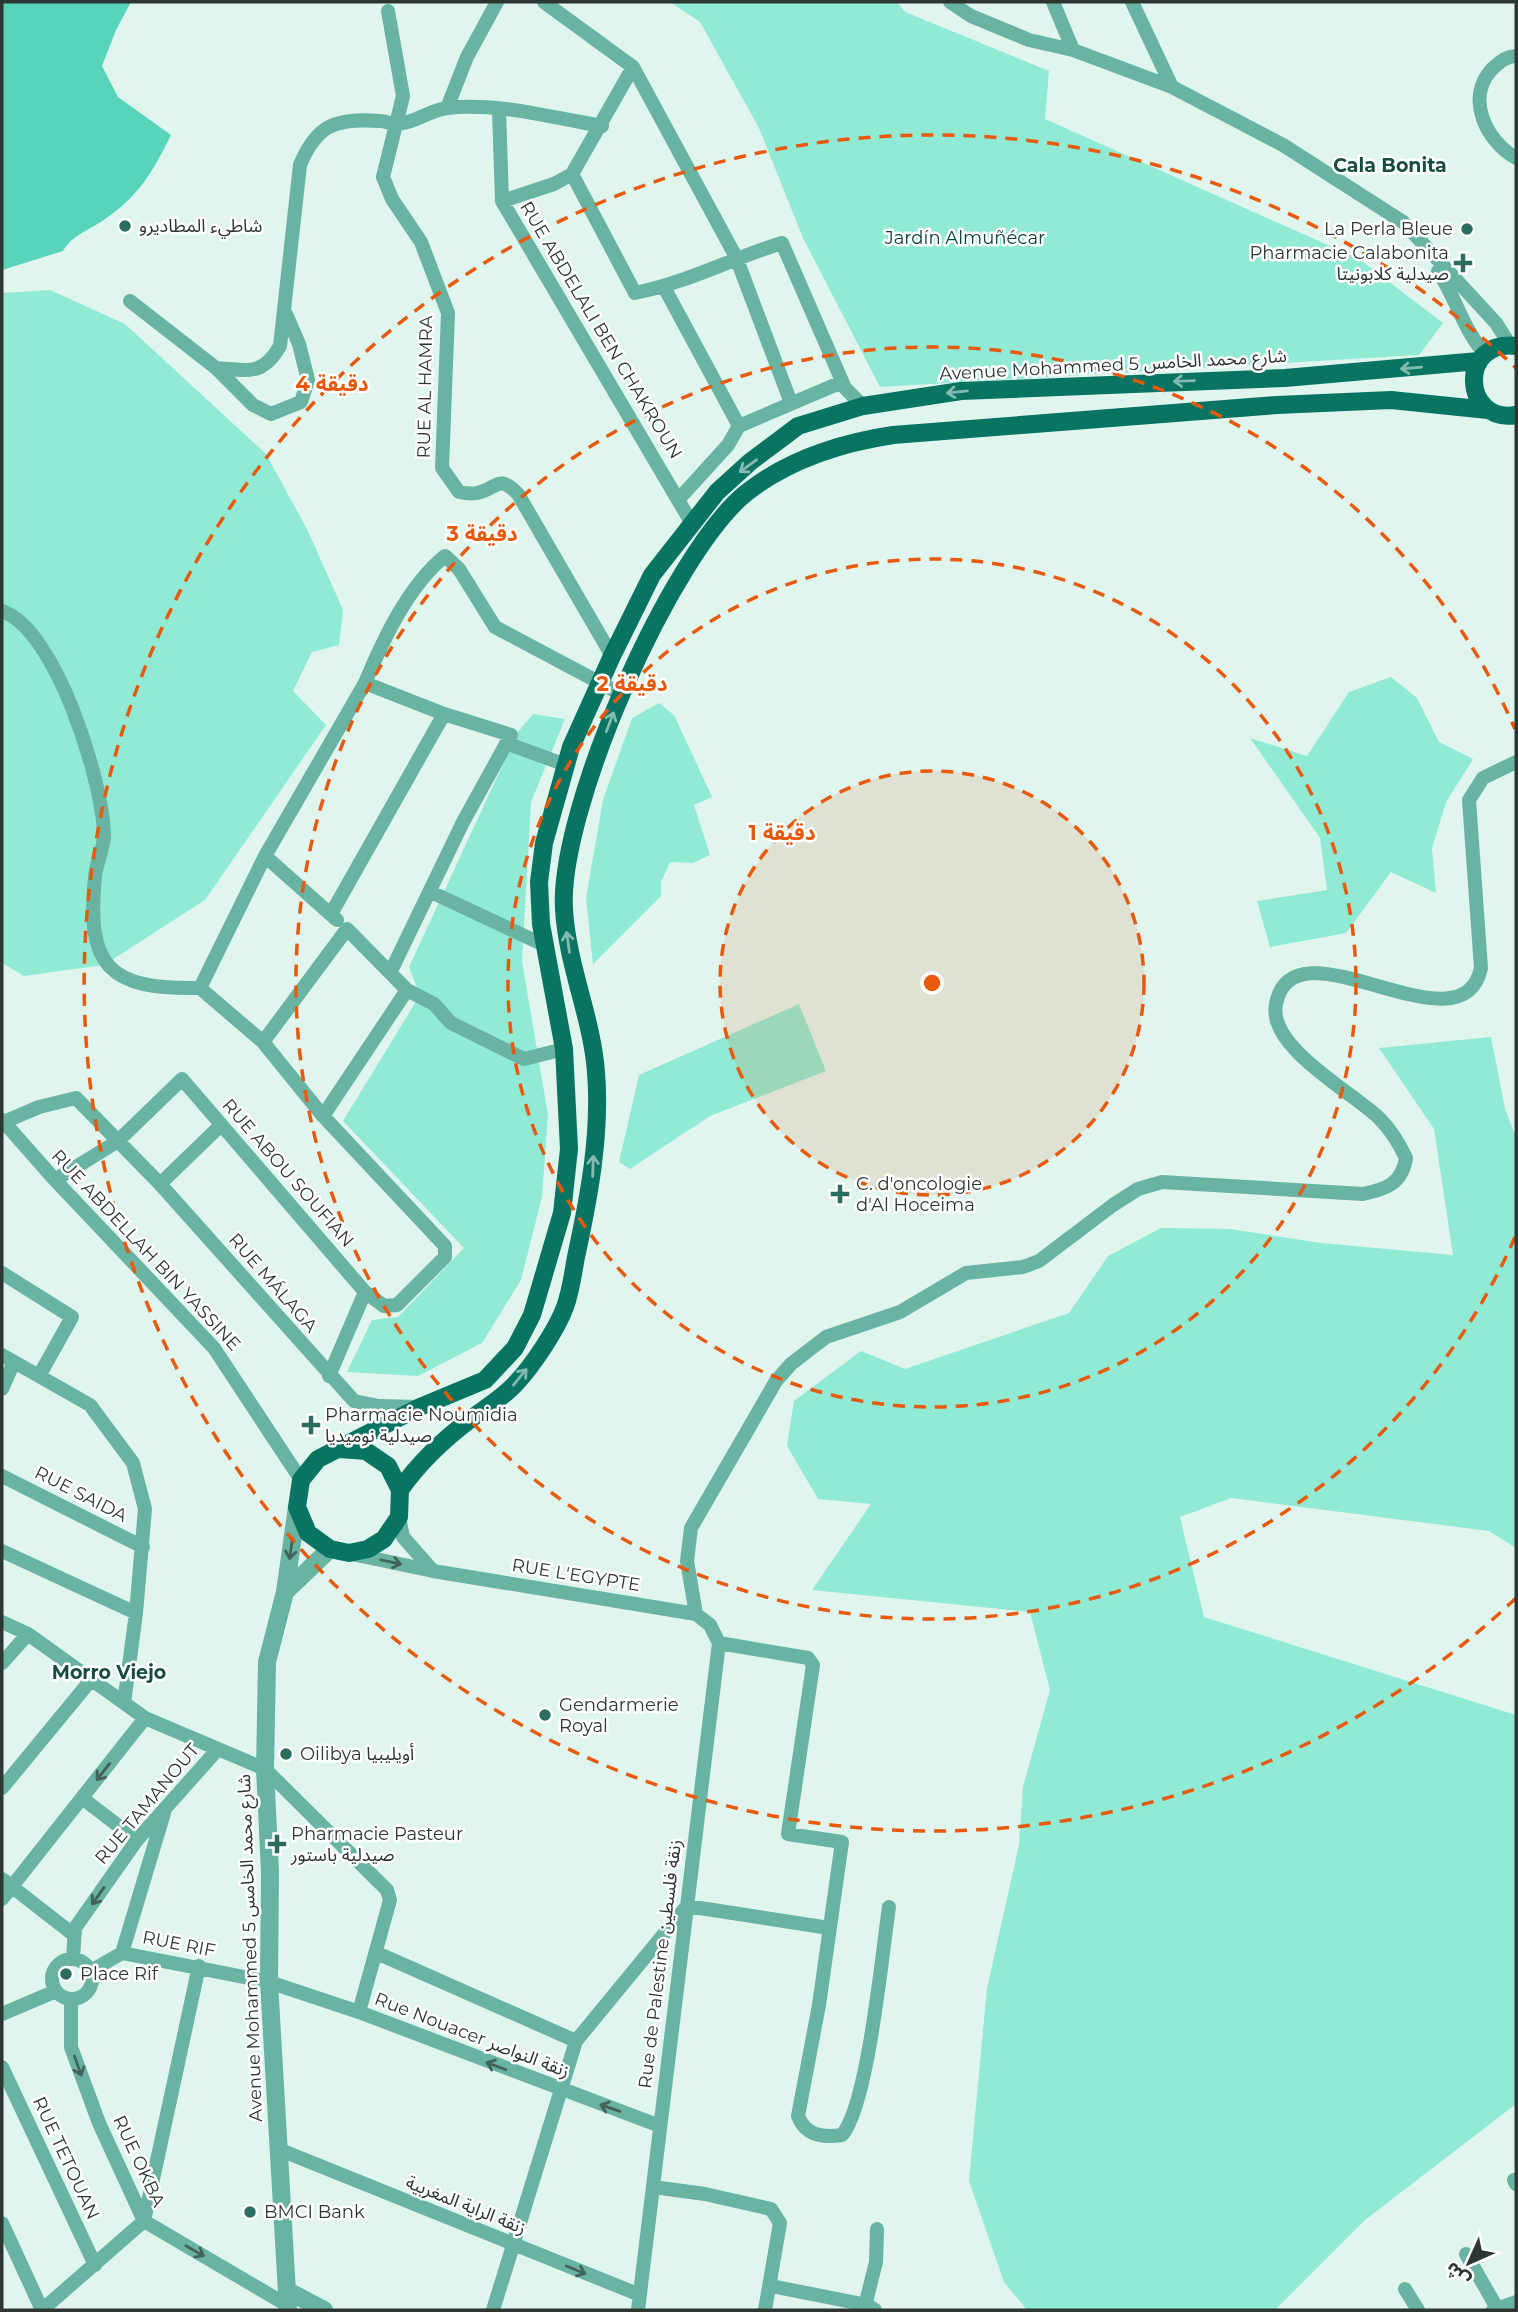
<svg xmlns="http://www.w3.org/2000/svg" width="1518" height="2312" font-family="Montserrat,'Noto Sans Arabic',sans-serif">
<rect width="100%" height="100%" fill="#dff5ee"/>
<path fill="#91ead4" d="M670 2H897L905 12 1049 71 1045 119 1359 259 1443 323 1419 355 880 387 803 238 759 128 700 22Z
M50 290 125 324 266 454 308 531 343 610 339 645 312 652 293 691 326 725 205 900 104 965 24 976 2 963V293Z
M1391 677 1417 698 1439 742 1473 759 1446 802 1432 848 1436 893 1391 872 1346 933 1270 947 1257 901 1327 890 1320 838 1250 738 1307 756 1349 692Z
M659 703 674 715 712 797 694 805 710 855 693 863 670 862 661 882V896L593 964 586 898 603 800 632 718Z
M533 714 565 719 531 802 522 961 548 1115 542 1197 521 1280 482 1343 418 1376 347 1372 372 1320 398 1317 464 1248 343 1121 420 995 409 967 518 732Z
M799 1004 826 1071 710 1116 630 1169 619 1162 639 1075Z
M1491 1037 1505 1109 1516 1137V1548L1489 1531 1231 1498 1180 1517 1204 1617 1516 1715V2104L1365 2220 1275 2310H1027L1004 2282 969 2181 987 1988 1019 1845 1023 1787 1050 1690 1030 1612 812 1590 871 1504 818 1499 787 1446 794 1401 861 1351 905 1369 1069 1313 1108 1256 1161 1228 1230 1229 1321 1243 1453 1255 1434 1129 1379 1048Z"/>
<path fill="#57d4b9" d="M2 2H131L116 30 102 66 118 97 171 135C153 171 140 195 105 219 89 231 74 233 63 251L2 270Z"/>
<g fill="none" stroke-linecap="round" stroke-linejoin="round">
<path stroke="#68b3a1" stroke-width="14" d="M544 2 633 67 736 257 791 403
M950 2 971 16 1029 40 1073 50 1172 87 1283 145 1403 222 1496 323 1510 345
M1053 2 1073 50
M1132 2 1172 87
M388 11 403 96 383 177 392 199 421 242 448 313 442 468 459 492C464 493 472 494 477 493 498 489 497 473 518 494L612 656
M1516 56C1507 56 1498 63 1492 69 1465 98 1486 141 1516 158
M633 67 572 174 635 293C686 283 733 258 782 243L845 388 863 406
M447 108 467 57 497 2
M499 110 502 201 691 522
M502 201 554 184 572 174
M1438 271C1456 298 1463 329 1485 354
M664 287 739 426
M130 301 216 368 253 405 271 414 301 402 308 380 299 344 286 314
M216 368C247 370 262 377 280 346L300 165C317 124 336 118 380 121 385 121 391 124 396 124 413 124 430 110 447 108 497 102 553 118 602 126
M678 500 728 445 739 426 842 382
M2 611C56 629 103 782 104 835 104 849 96 863 95 877 86 967 109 990 200 988
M365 683 444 714 511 735 463 822 391 971
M506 743 566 765
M265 856 337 920
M431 892 544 945
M331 914 444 714
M263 1042 347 929 407 990 434 1004 451 1023 524 1059 564 1049
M323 1116 407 990
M2 1120 55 1180 214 1348 301 1480
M4 1122 39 1107 76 1098 160 1184 354 1401 379 1406 418 1407
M55 1180 118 1141 182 1079 365 1292 384 1306 397 1305 445 1257V1246L323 1116 263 1042 200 988 265 856 365 683C383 640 408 586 445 556L459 569 495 627 621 694
M160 1184 221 1125
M2 1273 72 1317 39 1376
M2 1355 90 1405 133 1463 145 1509 136 1613 124 1703
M329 1376 365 1292
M2 1389 14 1362
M2 1476 143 1547
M399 1517 403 1537 433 1571
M2 1551 136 1613
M352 1554 433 1571 696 1614 710 1625 719 1643 638 2310
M696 1614 687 1561 691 1528 776 1381 791 1364 826 1337 900 1312 966 1273 1023 1267 1039 1261 1113 1205 1138 1189 1162 1182 1363 1194C1386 1189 1402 1184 1406 1158 1399 1143 1391 1130 1379 1118 1352 1092 1267 1047 1276 1004 1293 915 1462 1057 1481 968L1469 800 1483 778 1516 762
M2 1622 28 1634 145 1718 265 1769 387 1890 390 1900 359 2012
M719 1643 808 1658 813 1665 788 1834 842 1842 819 2005 798 2116C805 2135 822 2138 842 2135 868 2105 882 1954 889 1907
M2 1663 28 1634
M2 1788 91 1680
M82 1798 137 1840
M2 1879 74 1935
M2 1899 145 1718
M122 1953 269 1982 359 2012 660 2126
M122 1953 164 1813
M377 1953 576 2041
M73 1958 75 1928 137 1840 218 1749
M52 1979a20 20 0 1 1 40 0a20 20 0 1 1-40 0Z
M91 1971 122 1953
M71 1999V2047L99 2123 144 2221 287 2305
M2 2014 56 1991
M2 2067 95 2265
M278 2149 640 2295
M1514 2180 1516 2184
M653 2187 705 2194 771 2209 780 2223 765 2310
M2 2223 42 2310
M1466 2254 1497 2308
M771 2286 867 2305 875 2310
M1405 2289 1418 2310
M42 2310 144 2221 199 1966
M493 2310 576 2041 687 1906 829 1928
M864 2310 876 2262 877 2229
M1493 2310 1516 2302"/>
<path stroke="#68b3a1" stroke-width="18" d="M285 1592 330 1549
M288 2291 324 2310
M288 2310 269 1982 270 1872 265 1769 267 1662 285 1592 297 1507"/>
<path stroke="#097462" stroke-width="18" d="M1516 346C1458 339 1462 424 1516 415
M340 1449 366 1451 388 1466 400 1490 399 1517 384 1539 368 1549 349 1553 330 1549 308 1533 297 1507 301 1480 318 1459 420 1407 485 1380 515 1348 532 1315 562 1213 569 1149 564 1049 541 924 539 882 544 843 571 747 612 656 652 575 717 492 750 462 798 426 863 406 961 391 1285 378 1479 361
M400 1490C420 1461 444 1439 472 1418 487 1407 504 1397 517 1382 533 1365 557 1329 565 1307 571 1291 573 1273 576 1257 589 1197 601 1134 596 1072 592 1018 567 964 564 909 558 811 670 555 746 493 789 459 840 443 893 435L1277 405 1391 400 1488 410"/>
</g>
<defs><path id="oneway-shaft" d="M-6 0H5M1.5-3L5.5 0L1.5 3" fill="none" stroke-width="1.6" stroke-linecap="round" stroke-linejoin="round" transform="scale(1.75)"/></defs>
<g stroke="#84bab0">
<use href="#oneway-shaft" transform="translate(1411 368) rotate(175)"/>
<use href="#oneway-shaft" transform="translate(1184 381) rotate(178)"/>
<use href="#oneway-shaft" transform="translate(957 392) rotate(174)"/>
<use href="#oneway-shaft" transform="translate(748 466) rotate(144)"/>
<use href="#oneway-shaft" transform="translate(610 722) rotate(-69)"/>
<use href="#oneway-shaft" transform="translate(568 942) rotate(-98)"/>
<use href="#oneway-shaft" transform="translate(593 1166) rotate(-88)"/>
<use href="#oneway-shaft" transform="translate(520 1377) rotate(-51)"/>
</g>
<g stroke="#42625a">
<use href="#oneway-shaft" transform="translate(291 1549) rotate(98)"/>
<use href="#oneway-shaft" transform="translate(391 1562) rotate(12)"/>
<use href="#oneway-shaft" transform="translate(103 1772) rotate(128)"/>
<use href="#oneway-shaft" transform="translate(98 1896) rotate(125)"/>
<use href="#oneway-shaft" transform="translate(78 2066) rotate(70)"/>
<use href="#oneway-shaft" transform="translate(496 2066) rotate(-159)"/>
<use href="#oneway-shaft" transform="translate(610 2108) rotate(-161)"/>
<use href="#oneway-shaft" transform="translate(195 2251) rotate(30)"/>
<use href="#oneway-shaft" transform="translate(576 2270) rotate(22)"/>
</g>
<circle cx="932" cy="983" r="212" fill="#e8590c" fill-opacity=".12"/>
<g fill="none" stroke="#e8590c" stroke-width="3.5" stroke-dasharray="12 9">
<circle cx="932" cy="983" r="212"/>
<circle cx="932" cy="983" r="424"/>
<path d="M1515 1237A636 636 0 1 1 1515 729"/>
<path d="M1516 1598A848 848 0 1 1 1516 368"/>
</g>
<g fill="#2b6e5f" stroke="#fff" stroke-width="2.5">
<circle cx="125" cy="226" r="7"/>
<circle cx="1467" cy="229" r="7"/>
<path d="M1459.5 252.5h7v7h7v7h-7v7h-7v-7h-7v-7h7z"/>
<path d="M836.5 1183.5h7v7h7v7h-7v7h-7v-7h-7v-7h7z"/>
<path d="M307.5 1414.5h7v7h7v7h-7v7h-7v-7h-7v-7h7z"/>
<circle cx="545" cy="1715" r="7"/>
<circle cx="286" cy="1754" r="7"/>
<path d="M273.5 1833.5h7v7h7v7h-7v7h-7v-7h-7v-7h7z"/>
<circle cx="66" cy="1974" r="7"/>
<circle cx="250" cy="2212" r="7"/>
</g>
<g text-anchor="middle" stroke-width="5" stroke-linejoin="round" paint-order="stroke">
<g font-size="18" fill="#2d3633" stroke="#fff" text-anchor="start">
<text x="139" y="232">شاطيء المطاديرو</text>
<text x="1453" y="235" text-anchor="end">La Perla Bleue</text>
<text x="1449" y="259" text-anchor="end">Pharmacie Calabonita<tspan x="1449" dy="21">صيدلية كلابونيتا</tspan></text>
<text x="856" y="1190">C. d'oncologie<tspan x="856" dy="21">d'Al Hoceima</tspan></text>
<text x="325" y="1421">Pharmacie Noumidia<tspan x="325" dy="21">صيدلية نوميديا</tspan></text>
<text x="559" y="1711">Gendarmerie<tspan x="559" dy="21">Royal</tspan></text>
<text x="300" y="1760">Oilibya أويليبيا</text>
<text x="291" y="1840">Pharmacie Pasteur<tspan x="291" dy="21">صيدلية باستور</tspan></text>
<text x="80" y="1980">Place Rif</text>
<text x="264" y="2218">BMCI Bank</text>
</g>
<g font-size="18" fill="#094338" stroke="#fff">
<text x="965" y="244">Jardín Almuñécar</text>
</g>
<g font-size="18" fill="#2d3633" stroke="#fff">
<text transform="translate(601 330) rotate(59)" y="6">RUE ABDELALI BEN CHAKROUN</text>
<text transform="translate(1113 365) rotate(-3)" y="6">Avenue Mohammed 5 شارع محمد الخامس</text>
<text transform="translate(425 387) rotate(-89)" y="6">RUE AL HAMRA</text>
<text transform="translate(288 1173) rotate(49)" y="6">RUE ABOU SOUFIAN</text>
<text transform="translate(146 1250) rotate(47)" y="6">RUE ABDELLAH BIN YASSINE</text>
<text transform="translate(273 1283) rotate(49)" y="6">RUE MÁLAGA</text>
<text transform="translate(81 1494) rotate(27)" y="6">RUE SAIDA</text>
<text transform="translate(576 1575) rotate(9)" y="6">RUE L'EGYPTE</text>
<text transform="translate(147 1804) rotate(-50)" y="6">RUE TAMANOUT</text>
<text transform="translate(179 1944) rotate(11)" y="6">RUE RIF</text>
<text transform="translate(250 1948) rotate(-92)" y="6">Avenue Mohammed 5 شارع محمد الخامس</text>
<text transform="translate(660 1964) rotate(-83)" y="6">Rue de Palestine زنقة فلسطين</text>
<text transform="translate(472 2035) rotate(21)" y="6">Rue Nouacer زنقة النواصر</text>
<text transform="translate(66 2158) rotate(65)" y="6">RUE TETOUAN</text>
<text transform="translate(139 2161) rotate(65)" y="6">RUE OKBA</text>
<text transform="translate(466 2205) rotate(22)" y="6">زنقة الراية المغربية</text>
</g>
<g font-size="19" font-weight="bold" fill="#164d41" stroke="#fff">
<text x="1390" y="172">Cala Bonita</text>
<text x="109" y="1679">Morro Viejo</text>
</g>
</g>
<circle cx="932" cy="983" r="10" fill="#e8590c" stroke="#fff" stroke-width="3.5"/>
<g font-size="21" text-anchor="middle" font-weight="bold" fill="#e8590c" stroke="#fff" stroke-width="5" stroke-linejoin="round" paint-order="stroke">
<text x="332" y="391">4 دقيقة</text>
<text x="482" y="541">3 دقيقة</text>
<text x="632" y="691">2 دقيقة</text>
<text x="782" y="840">1 دقيقة</text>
</g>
<rect width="1518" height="2312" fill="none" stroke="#2d3633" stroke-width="7"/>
<g transform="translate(1469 2263) rotate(225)" stroke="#ffffff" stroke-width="5" paint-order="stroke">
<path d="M0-5L12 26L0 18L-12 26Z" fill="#2d3633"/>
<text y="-10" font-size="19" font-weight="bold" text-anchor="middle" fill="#2d3633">ش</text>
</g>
</svg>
